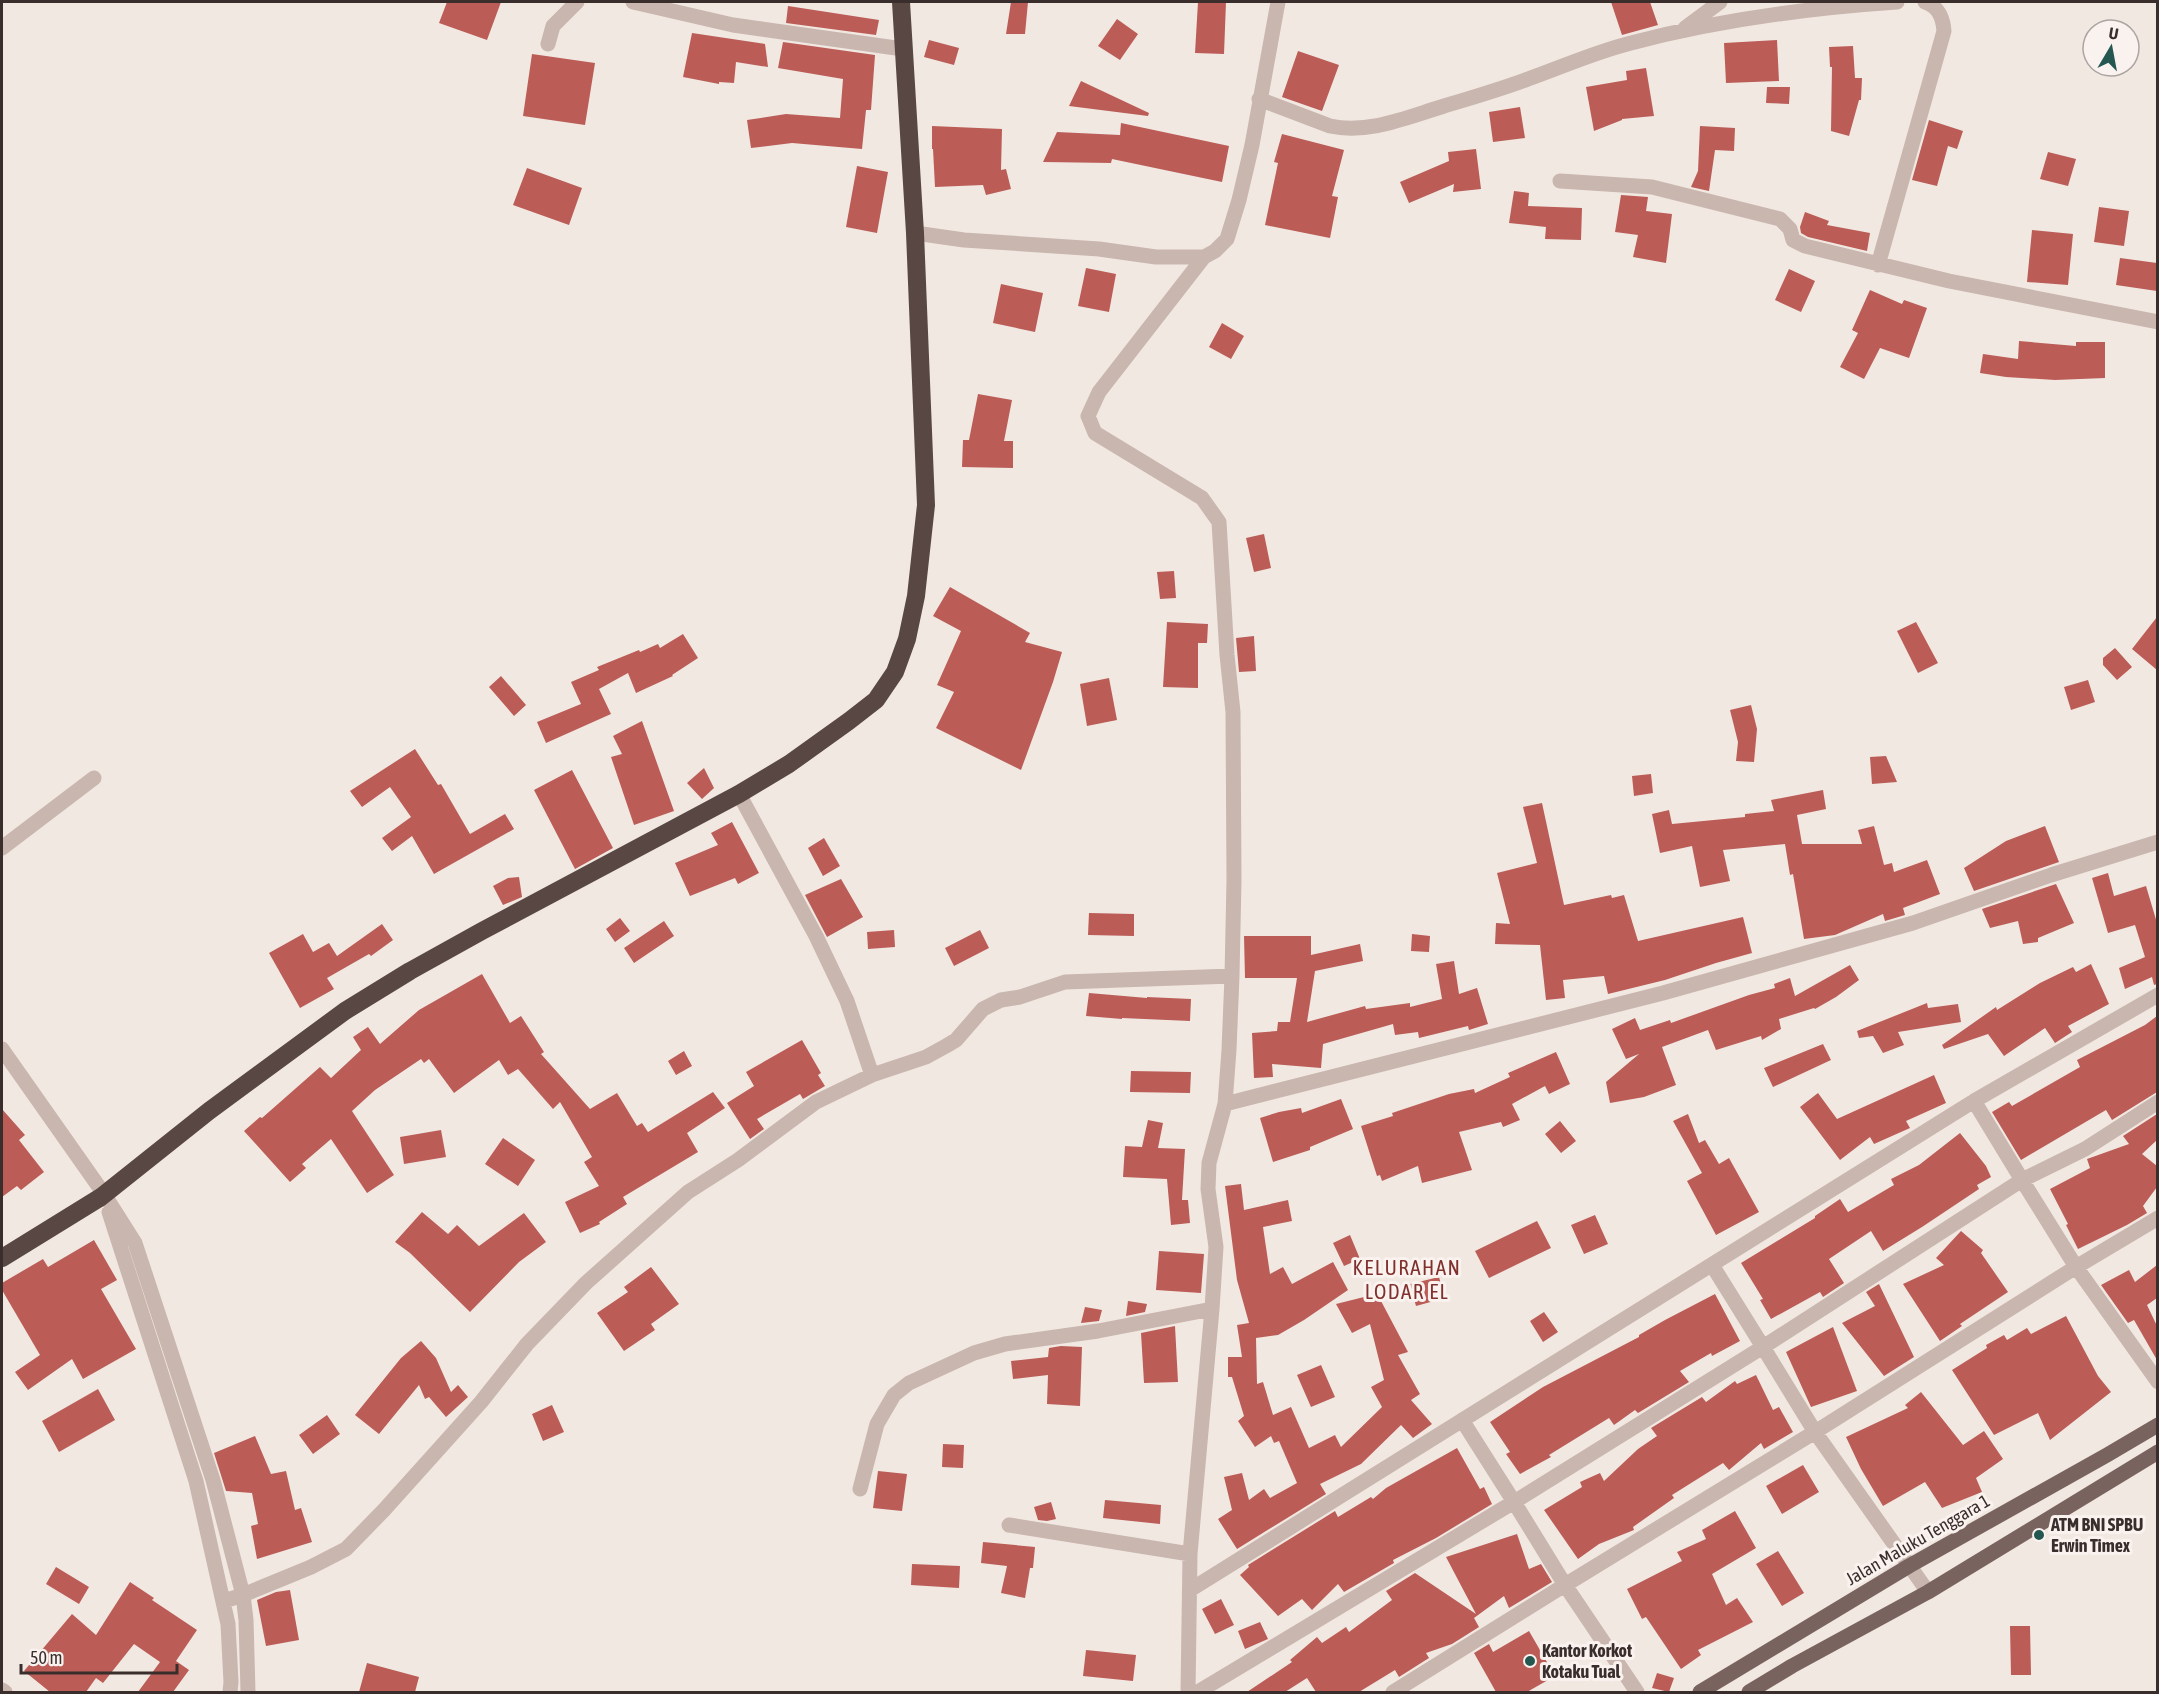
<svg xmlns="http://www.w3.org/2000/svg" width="2159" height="1694" font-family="'Asap Condensed',sans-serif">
<rect width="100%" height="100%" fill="#f2e8e2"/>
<path fill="#bb5c57" d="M447 2H501L487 40 439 23Z
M1011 2H1028L1025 34H1006Z
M1198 2H1226L1224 54 1195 53Z
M1611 2H1650L1658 25 1622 35Z
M788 6 879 20 876 35 786 23Z
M1117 19 1138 34 1120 60 1098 46Z
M692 33 765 44 768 67 736 62 734 83 719 82V84L683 77Z
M929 40 959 48 954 65 924 57Z
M1777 40 1779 81 1726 83 1724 43Z
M783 42 875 55 871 110H866L862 149 792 143 751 148 747 120 786 114 840 118 843 79 778 68Z
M1853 46 1855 78H1862L1861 100H1859L1849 136 1831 131 1832 67H1830L1829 47Z
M1298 51 1339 65 1322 111 1282 97Z
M532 54 595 63 585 125 523 116Z
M1646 68 1654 116 1622 119V120L1594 131 1586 87 1627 80 1626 71Z
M1081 81 1149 113 1148 116 1069 106Z
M1767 87H1790L1789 104 1766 103Z
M1520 107 1525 138 1493 142 1489 112Z
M1929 120 1963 131 1957 149 1948 146 1937 186 1912 180Z
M1121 123 1229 146 1222 182 1112 159 1111 163 1043 162 1057 132 1120 135Z
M932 126 1002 129 1001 170 1006 169 1011 189 986 195 983 185 935 187 933 149H932Z
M1700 126 1735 128 1734 151 1715 150 1709 191 1691 187 1698 171Z
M1282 134 1344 150 1332 196 1338 197 1330 238 1265 225 1278 163 1274 162Z
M1476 149 1481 189 1453 192 1454 184 1409 203 1400 182 1449 161 1448 152Z
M2048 152 2076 159 2068 186 2040 179Z
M857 166 888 172 877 233 846 227Z
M527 168 582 188 569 225 513 205Z
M1514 191 1529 193 1528 206 1582 208 1581 240 1545 239 1546 227 1509 223Z
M1621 195 1648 197 1646 211 1672 214 1666 263 1633 257 1638 235 1615 232Z
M2099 207 2129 211 2124 246 2094 242Z
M1805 212 1829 221 1827 225 1870 233 1867 251 1808 237 1801 233 1800 227Z
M2032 230 2073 234 2068 285 2027 282Z
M2120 258 2157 263V291L2116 285Z
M1086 268 1116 274 1109 312 1078 306Z
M1789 269 1815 281 1801 312 1775 300Z
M1001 284 1043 293 1035 332 993 323Z
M1870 290 1902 304 1904 300 1927 308 1909 358 1880 348 1864 379 1840 367 1858 333 1852 330Z
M1222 323 1244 336 1231 359 1209 347Z
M2019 341 2076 346V342H2105V378L2055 380 2006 377 1980 373 1983 354 2018 359Z
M978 394 1012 400 1004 441H1013V468L962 467 963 440H969Z
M1264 534 1271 568 1254 572 1246 538Z
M1174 571 1176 598 1160 599 1157 572Z
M950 587 1030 633 1025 642 1062 652 1053 682 1021 770 936 728 954 692 937 685 961 631 933 616Z
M2157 617V670L2132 649Z
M1167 622 1208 624 1207 643H1198V688L1163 687Z
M1916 622 1938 663 1918 673 1897 631Z
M683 634 698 658 672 675 673 676 636 693 628 673 599 689 611 714 546 743 537 722 581 704 571 682 599 670 597 667 639 650 640 652 658 644 660 648Z
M1254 636 1256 671 1239 672 1236 638Z
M2115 648 2132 667 2117 680 2103 665V658Z
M501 676 526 705 514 716 489 687Z
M1109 678 1117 720 1087 726 1080 684Z
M2088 680 2095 702 2071 710 2064 687Z
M1751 705 1757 729 1754 762 1736 761 1738 742 1730 710Z
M642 721 674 811 634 825 611 757 622 754 613 736Z
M415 749 438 785 441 784 470 834 505 814 514 829 434 874 412 836 392 851 382 838 411 817 390 787 362 807 350 791Z
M1886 756 1897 782 1872 784 1870 757Z
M704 768 714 788 702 799 687 783Z
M572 770 613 848 575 869 534 790Z
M1651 774 1653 793 1634 796 1632 776Z
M1823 790 1826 809 1797 815 1802 844H1862L1858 830 1874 826 1884 865 1892 863 1894 872 1927 860 1940 894 1903 908 1905 915 1885 921 1883 914 1835 935 1804 939 1793 874 1790 875 1785 844 1723 850 1730 881 1700 887 1692 846 1660 853 1652 814 1669 810 1672 824 1745 817V814L1774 811 1771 800Z
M1542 803 1564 905 1611 895 1612 898 1624 895 1638 941 1743 917 1752 953 1716 963 1665 980 1608 994 1604 976 1563 980 1565 998 1546 1000 1540 945 1495 944 1496 923 1510 924 1497 873 1537 863 1523 807Z
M732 822 759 873 738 884 735 878 690 896 675 863 718 845 711 833Z
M2045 826 2059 862 1974 891 1964 868 2006 841Z
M824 838 840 866 823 876 808 848Z
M2108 873 2114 896 2146 886 2157 923V984L2154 985 2152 977 2125 989 2119 968 2145 957 2135 925 2108 933 2092 878Z
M519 877 522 897 503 905 493 886 508 878Z
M841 879 863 917 827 937 805 895Z
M2056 884 2074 923 2038 938V942L2023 944 2018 921 1990 928 1982 909Z
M1089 913 1134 914V936L1088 935Z
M620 918 630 931 615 942 606 929Z
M664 921 674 936 634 963 624 948Z
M382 924 393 940 371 956 369 954 327 978 334 989 300 1008 269 953 303 934 313 952 329 943 337 956Z
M894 930 895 947 868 949 867 932Z
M980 930 989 948 954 966 945 948Z
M1412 934 1430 936 1429 952 1411 951Z
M1244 936H1311V955L1360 944 1363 961 1315 971 1307 1022 1365 1006 1366 1009 1410 1003V1007L1442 999 1436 964 1454 961 1459 994 1477 988 1488 1024 1469 1030 1468 1026 1419 1038 1418 1032 1395 1035 1393 1024 1323 1044 1321 1068 1272 1064 1273 1077 1254 1078 1252 1033 1277 1031 1278 1022H1290L1297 978H1245Z
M2091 964 2109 1004 2068 1026 2072 1032 2055 1043 2045 1028 2004 1056 1988 1034 1944 1049 1942 1045 1996 1007 1997 1010 2040 983 2073 967 2076 972Z
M1850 965 1859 980 1836 997 1815 1009 1814 1008 1779 1019 1781 1029 1762 1040 1761 1036 1716 1050 1708 1030 1662 1047 1676 1085 1644 1097 1610 1103 1606 1082 1639 1054 1626 1059 1612 1029 1635 1018 1640 1030 1670 1020 1671 1023 1749 995 1775 988 1774 984 1790 978 1795 996Z
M482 974 510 1023 521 1016 544 1052 541 1054 590 1109 617 1093 637 1126 642 1123 648 1132 713 1092 725 1108 687 1133 698 1152 623 1197 627 1204 599 1222 600 1224 580 1233 565 1202 599 1186 584 1162 592 1157 560 1102 553 1109 518 1069 508 1075 499 1060 454 1093 429 1059 424 1063 421 1059 375 1090 352 1111 394 1175 367 1193 331 1139 302 1164 306 1168 290 1182 244 1131 260 1117 262 1118 320 1067 331 1078 361 1050 353 1037 368 1027 380 1044 419 1010Z
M1089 993 1147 998V997L1191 999 1190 1021 1122 1018V1019L1086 1016Z
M1927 1003 1928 1008 1958 1004 1961 1022 1898 1032 1904 1045 1883 1053 1873 1036 1859 1038 1857 1031Z
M2157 1016V1092L2112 1120 2106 1110 2021 1160 1992 1112 2009 1102 2012 1106 2080 1067 2077 1060 2145 1025Z
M802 1040 821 1073 818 1075 825 1086 803 1099 800 1094 757 1119 764 1129 750 1139 727 1103 754 1086 746 1072Z
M1823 1044 1831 1060 1773 1087 1764 1068Z
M684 1051 692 1066 676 1075 668 1061Z
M1556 1052 1570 1084 1549 1094 1545 1086 1512 1104 1520 1120 1503 1127 1501 1122 1459 1132 1472 1170 1422 1183 1418 1166 1382 1181 1380 1175 1377 1176 1361 1126 1393 1116 1392 1113 1449 1094 1474 1089 1475 1093 1510 1077 1508 1073Z
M1131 1071 1191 1072 1190 1093 1130 1092Z
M1934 1075 1946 1103 1906 1121 1910 1128 1874 1144 1870 1137 1840 1160 1800 1107 1818 1093 1837 1119Z
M1341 1099 1353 1129 1310 1147V1150L1273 1162 1260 1118 1279 1112 1301 1108 1302 1113Z
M2 1109 25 1135 19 1140 44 1172 21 1190 17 1186 2 1197Z
M1688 1114 1699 1143 1705 1140 1719 1164 1729 1158 1759 1212 1716 1235 1687 1181 1702 1173 1673 1121Z
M2157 1114V1140L2142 1154 2157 1166V1187L2143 1206 2147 1213 2127 1225 2078 1249 2066 1225 2068 1224 2050 1189 2090 1168 2087 1159 2129 1144 2123 1136Z
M1148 1120 1163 1123 1158 1148 1185 1149 1182 1200H1188L1190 1223 1171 1225 1167 1179 1123 1177 1125 1146 1142 1147Z
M1560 1121 1576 1141 1561 1153 1545 1134Z
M441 1130 446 1157 404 1164 400 1137Z
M1960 1133 1986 1166 1991 1177 1977 1185 1979 1189 1922 1227 1883 1251 1871 1231 1829 1259 1844 1283 1823 1297 1820 1292 1771 1319 1760 1300 1763 1299 1741 1263 1815 1218V1216L1840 1199 1848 1212 1894 1185 1891 1179 1919 1165Z
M503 1138 535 1160 518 1186 485 1164Z
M1241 1184 1244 1210 1288 1200 1292 1221 1263 1227 1270 1274 1283 1267 1292 1284 1333 1262 1348 1290 1304 1320 1278 1335 1256 1338 1257 1384 1263 1382 1273 1415 1291 1407 1309 1448 1335 1435 1341 1447 1382 1407 1371 1387 1384 1380 1370 1324 1352 1333 1336 1304 1380 1293 1381 1301 1408 1352 1398 1355 1420 1394 1411 1400 1432 1424 1413 1438 1401 1425 1361 1464 1320 1484 1326 1494 1237 1549 1218 1519 1232 1510 1224 1477 1242 1473 1249 1500 1264 1489 1270 1498 1297 1483 1279 1441 1274 1443 1271 1436 1255 1447 1238 1421 1244 1416 1232 1377H1228V1357H1242L1237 1325 1249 1323 1237 1280 1225 1186Z
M422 1212 448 1234 457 1225 479 1246 524 1213 546 1242 519 1262 470 1312 410 1253 395 1242Z
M1595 1215 1608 1244 1584 1254 1571 1225Z
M1537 1221 1551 1248 1489 1278 1475 1251Z
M1961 1231 1983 1250 1981 1253 2008 1292 1960 1324 1962 1326 1940 1341 1903 1284 1944 1265 1936 1258Z
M1350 1235 1360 1259 1344 1266 1333 1243Z
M94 1240 117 1280 101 1289 136 1349 83 1379 72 1359 28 1390 15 1372 40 1355 2 1290V1283L43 1259 48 1267Z
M1159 1251 1204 1254 1201 1293 1156 1290Z
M2157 1265V1298L2147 1305 2157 1326V1360L2134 1320 2128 1323 2101 1285 2129 1270 2135 1282Z
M651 1267 679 1304 651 1324 655 1330 624 1351 597 1313 628 1292 624 1287Z
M1439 1277 1445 1298 1416 1306 1410 1284Z
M1879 1284 1914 1357 1884 1376 1842 1323 1875 1306 1866 1292Z
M1715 1294 1740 1341 1712 1356 1711 1353 1680 1371 1689 1382 1638 1413 1635 1410 1614 1425 1609 1418 1549 1455 1551 1457 1520 1474 1506 1454 1510 1452 1490 1422 1543 1387 1639 1337V1335L1665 1320Z
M1128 1301 1147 1304 1145 1312 1126 1316Z
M1085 1307 1102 1310 1099 1321 1081 1323Z
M1544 1312 1558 1332 1543 1342 1530 1321Z
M2066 1316 2098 1376 2111 1392 2050 1440 2038 1413 1994 1435 1952 1370 1987 1348 1986 1345 2004 1335 2007 1340 2027 1328 2031 1334Z
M1175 1326 1178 1382 1144 1383 1141 1333Z
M1833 1327 1857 1391 1811 1407 1786 1352Z
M421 1341 436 1358 451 1392 458 1385 468 1397 446 1417 429 1397 425 1399 419 1385 379 1434 355 1415 401 1358Z
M1061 1346 1082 1347 1080 1406 1047 1404 1048 1375 1013 1379 1011 1361 1048 1357 1049 1348Z
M1321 1365 1335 1397 1311 1407 1297 1375Z
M1756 1375 1773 1410 1779 1407 1793 1432 1764 1449 1761 1443 1729 1470 1723 1463 1672 1495 1674 1498 1633 1527 1634 1530 1599 1544 1578 1559 1544 1510 1582 1487 1580 1482 1600 1473 1604 1481 1638 1449 1657 1436 1651 1428 1702 1397 1706 1402 1735 1381 1737 1384Z
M98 1389 115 1420 59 1452 42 1421Z
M1921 1392 1963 1445 1984 1431 2003 1459 1976 1478 1982 1492 1942 1508 1925 1482 1883 1506 1861 1469 1846 1437 1908 1408 1905 1405Z
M552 1405 564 1432 543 1441 532 1414Z
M327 1415 340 1434 313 1454 299 1435Z
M255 1436 271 1474 286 1471 295 1510 301 1508 312 1542 257 1559 251 1526 258 1524 252 1493 226 1491 214 1453Z
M943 1444 964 1445 963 1468 942 1467Z
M1457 1448 1480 1489 1484 1487 1492 1504 1436 1538 1393 1560 1394 1563 1344 1592 1338 1584 1312 1610 1302 1599 1278 1616 1240 1575 1249 1567 1248 1565 1335 1511 1338 1517 1371 1497 1373 1499 1386 1488Z
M1803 1465 1819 1492 1782 1514 1766 1486Z
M878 1471 907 1474 902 1511 873 1508Z
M1105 1500 1161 1505 1160 1524 1103 1518Z
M1051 1502 1056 1519 1047 1521 1038 1520 1034 1507Z
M1735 1511 1756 1548 1712 1574 1726 1605 1737 1598 1753 1622 1698 1650 1701 1655 1681 1669 1646 1617 1642 1619 1627 1589 1682 1561 1677 1552 1706 1539 1702 1530Z
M1517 1534 1529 1569 1541 1564 1552 1582 1509 1608 1504 1596 1474 1618 1479 1627 1452 1644 1426 1653 1429 1658 1399 1677 1395 1670 1359 1692H1316L1307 1678 1285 1692H1247L1292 1662 1290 1660 1317 1637 1322 1643 1346 1627 1349 1632 1392 1600 1386 1591 1415 1573 1476 1614 1446 1557Z
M983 1542 1035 1547 1033 1568H1030L1025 1598 1001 1593 1007 1566 981 1563Z
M1778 1551 1804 1593 1782 1606 1756 1564Z
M912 1564 960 1566 959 1588 911 1585Z
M56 1567 89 1587 79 1604 46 1584Z
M130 1582 154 1598 152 1600 197 1630 176 1661 189 1670 173 1692H138L160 1662 134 1644 103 1683 96 1678 86 1692H50L24 1671 72 1614 96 1635Z
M290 1590 299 1640 266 1646 257 1600 276 1592Z
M1221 1599 1234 1625 1215 1634 1202 1609Z
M1260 1622 1268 1639 1245 1649 1238 1631Z
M2010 1626H2030L2031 1675H2011Z
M1529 1631 1555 1676 1527 1692H1496L1474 1653 1489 1644 1493 1652Z
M1086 1650 1136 1655 1133 1681 1083 1676Z
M367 1663 419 1677 415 1692H359Z
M1657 1673 1674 1678 1669 1692 1652 1688Z"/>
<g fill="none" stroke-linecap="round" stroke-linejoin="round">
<path stroke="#c9b6af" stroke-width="15" d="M633 2 733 25 903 49
M1685 28 1720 2
M548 44 553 26 577 2
M1259 99 1330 126C1368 134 1405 118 1441 107 1470 98 1499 90 1528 79 1562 67 1595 52 1631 43 1718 20 1808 8 1897 2
M1560 181 1652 187 1780 219 1790 229 1793 240 1805 246 1949 281 2158 322
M915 233 964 240 1099 249 1156 257H1204L1215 251 1227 239 1239 200 1252 145 1278 2
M1878 265 1944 31C1943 18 1939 7 1925 2
M739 794 816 936 847 1001 872 1075
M2 848 94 778
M2 1049 104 1194 135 1243 213 1480 243 1595 246 1620 248 1692
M1974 1101 2022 1180 2085 1149 2158 1102
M1225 1104 1663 993 1913 923 2051 875 2158 842
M109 1212 196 1481 228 1624 231 1682 230 1692
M1462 1420 1514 1502 1763 1347 1712 1265
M860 1489 877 1424 894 1395 909 1383 974 1353 1005 1344 1098 1331 1212 1309
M1009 1525 1190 1554
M1190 1590 1974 1101 2158 995
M1928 1592 1815 1432 2076 1267 2158 1382
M224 1601 243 1595 311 1567 346 1549 384 1510 481 1402 527 1344 586 1283 688 1192 738 1160 816 1102 872 1075 926 1057 946 1046 956 1040 983 1009 1001 1000 1020 997 1065 982 1232 976
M2 1690 5 1692
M1188 1692 1190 1554 1212 1309 1216 1247 1208 1189 1209 1163 1225 1104 1229 1050 1232 976 1234 880 1233 712 1227 655 1219 522 1202 498 1095 433 1088 416 1099 392 1204 257
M1198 1692 1514 1502 1565 1585 1393 1692
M1637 1692 1565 1585 1815 1432 1763 1347 2022 1180 2076 1267 2158 1218"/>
<path stroke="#79635f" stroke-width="15" d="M1700 1692 1909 1566 2107 1455 2158 1425
M1749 1692 1792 1666 1928 1592 2158 1452"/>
<path stroke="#594744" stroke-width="18" d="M2 1258 101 1197 209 1111 345 1011 410 971 482 931 739 794 789 764 849 721 876 700 895 672 907 639 916 596 926 505 915 233 901 2"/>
</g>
<g fill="#255751" stroke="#f9f2ef" stroke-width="2">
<circle cx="2039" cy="1535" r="6"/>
<circle cx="1530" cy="1661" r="6"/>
</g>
<g text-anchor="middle" stroke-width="6" stroke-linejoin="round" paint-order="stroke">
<g font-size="18" font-weight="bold" fill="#392e2c" stroke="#f9f2ef" text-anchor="start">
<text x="2051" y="1531">ATM BNI SPBU<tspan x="2051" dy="21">Erwin Timex</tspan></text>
<text x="1542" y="1657">Kantor Korkot<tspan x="1542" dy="21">Kotaku Tual</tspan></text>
</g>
<g font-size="18" fill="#392e2c" stroke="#f9f2ef">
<text transform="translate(1918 1540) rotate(-30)" y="6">Jalan Maluku Tenggara 1</text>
</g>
<g font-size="21" letter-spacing="1.5" fill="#80312d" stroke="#f9f2ef">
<text x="1407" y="1275">KELURAHAN<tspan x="1407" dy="24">LODAR EL</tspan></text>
</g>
</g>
<rect width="2159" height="1694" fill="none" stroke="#392e2c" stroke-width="6"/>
<g transform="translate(2111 48) rotate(10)"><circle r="28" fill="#f9f2ef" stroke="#aca4a1" stroke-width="1.5"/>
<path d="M0-4.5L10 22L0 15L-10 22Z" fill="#255751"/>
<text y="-9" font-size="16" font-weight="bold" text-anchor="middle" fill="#392e2c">U</text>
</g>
<path d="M21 1664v9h156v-9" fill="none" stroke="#392e2c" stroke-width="3"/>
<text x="30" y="1664" font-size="18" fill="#392e2c" stroke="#f9f2ef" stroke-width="4.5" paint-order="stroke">50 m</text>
</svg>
